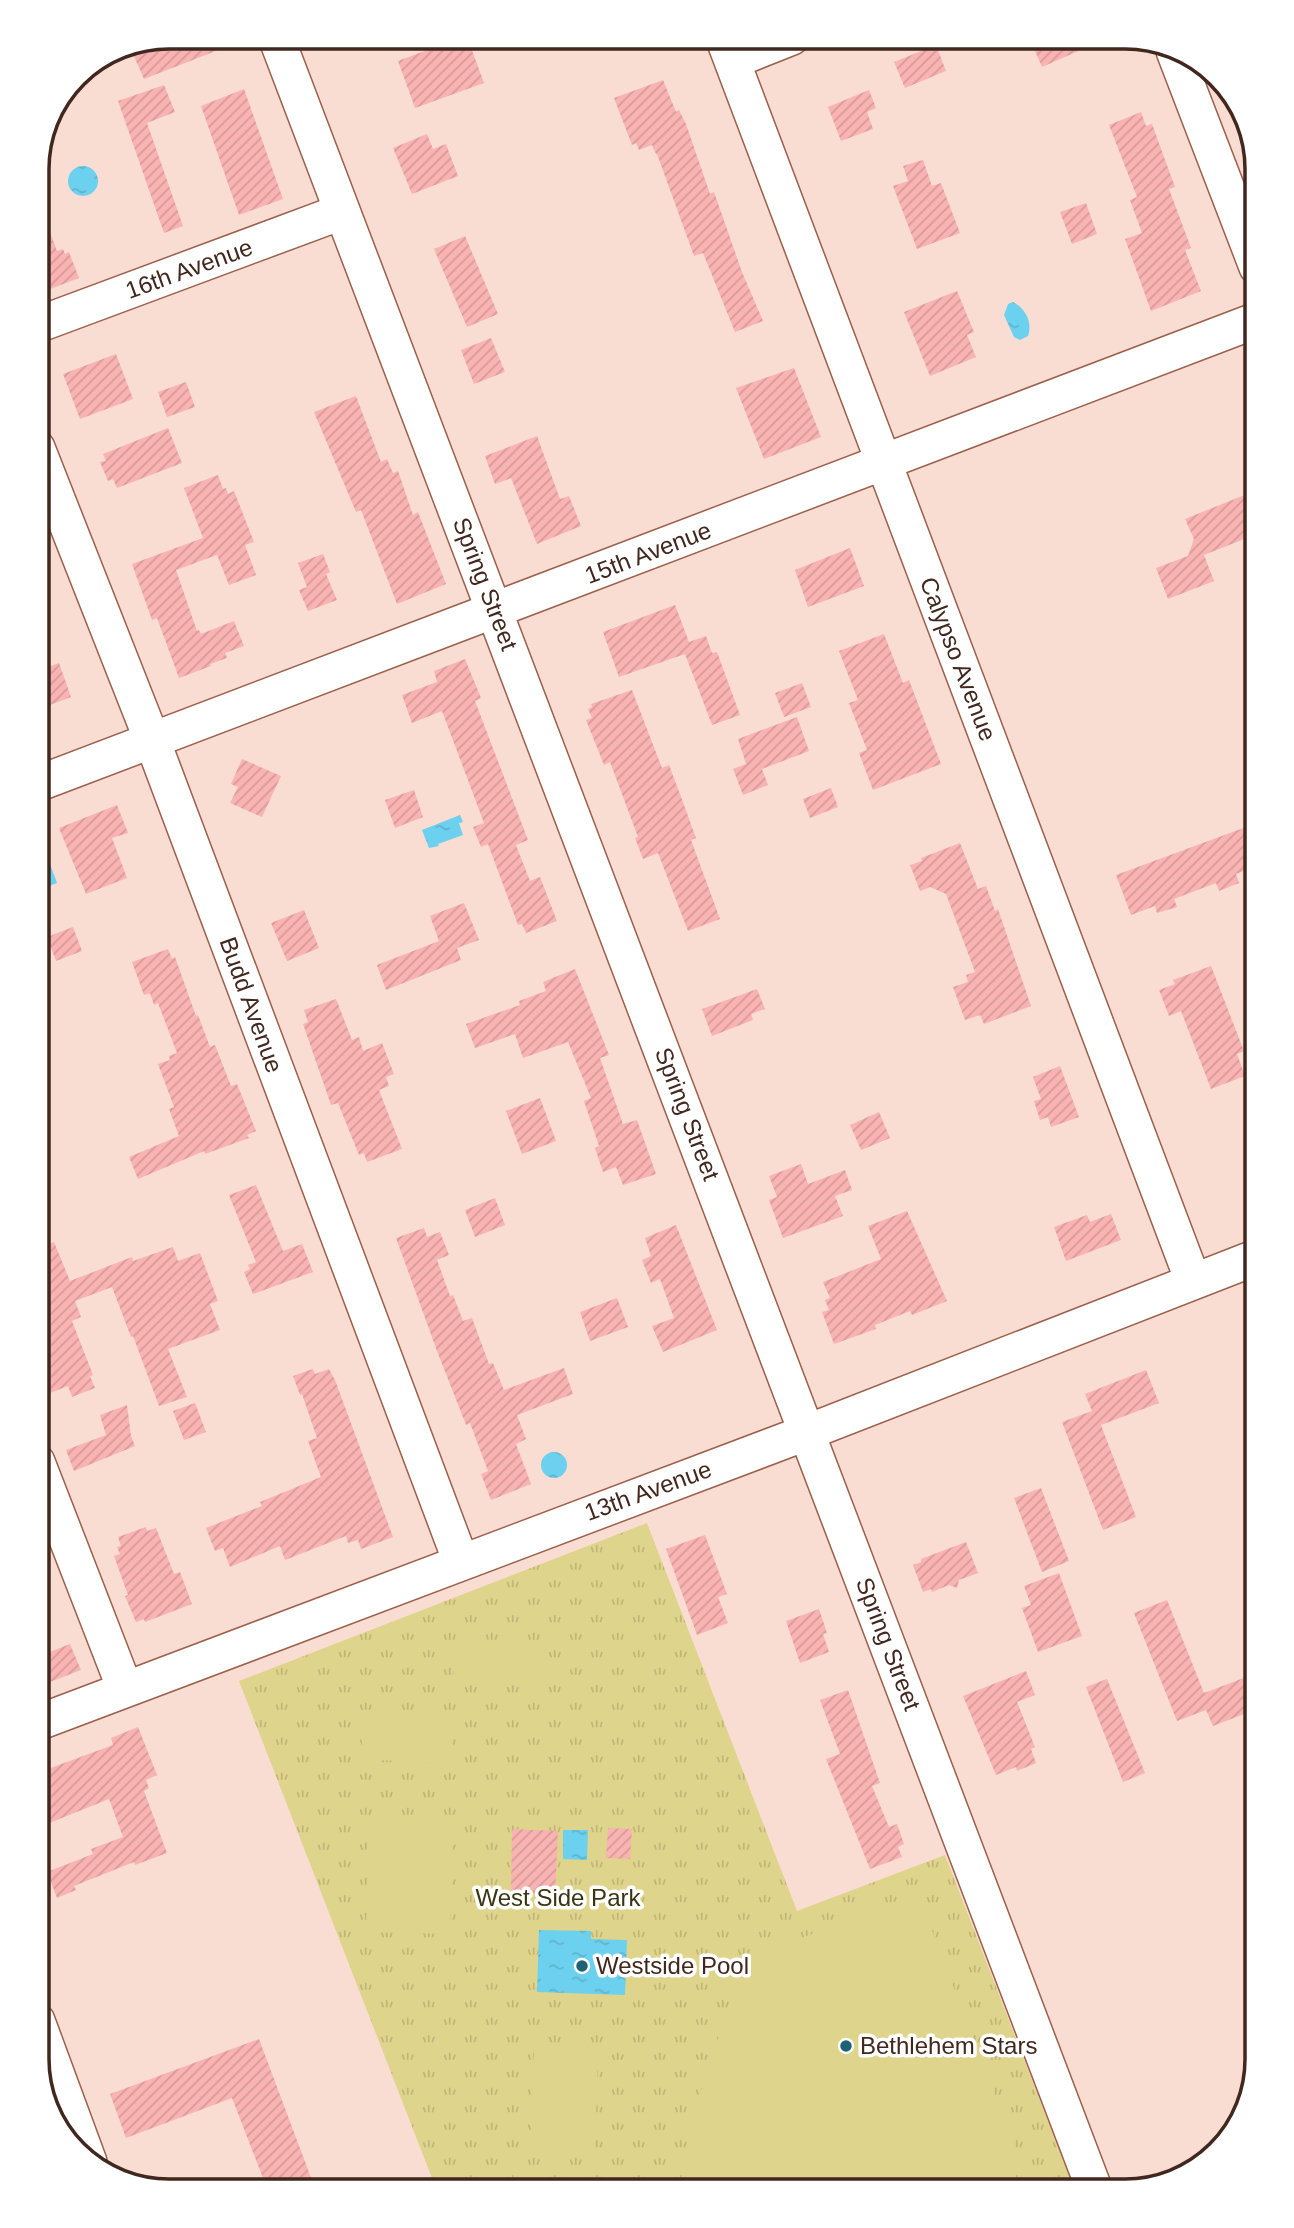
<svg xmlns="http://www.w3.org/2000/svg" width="1294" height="2228" font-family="Helvetica,sans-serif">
<defs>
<pattern id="grass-tufts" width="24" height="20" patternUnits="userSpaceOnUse" patternTransform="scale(1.75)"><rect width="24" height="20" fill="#dfd48b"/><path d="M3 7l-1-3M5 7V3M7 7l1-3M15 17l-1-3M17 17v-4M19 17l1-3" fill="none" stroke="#c1b678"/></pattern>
<pattern id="water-ripples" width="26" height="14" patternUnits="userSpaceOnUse" patternTransform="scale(1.75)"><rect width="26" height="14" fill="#6cd0ef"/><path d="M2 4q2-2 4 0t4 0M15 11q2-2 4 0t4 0" fill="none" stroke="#5fb3cc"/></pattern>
<pattern id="building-hatch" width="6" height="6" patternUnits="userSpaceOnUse" patternTransform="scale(1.75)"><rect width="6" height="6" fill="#f9b3b2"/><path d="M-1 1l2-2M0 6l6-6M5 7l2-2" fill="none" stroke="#d79a99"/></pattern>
</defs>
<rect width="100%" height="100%" fill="#f9ddd3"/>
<path fill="url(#grass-tufts)" d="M647 1523 797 1911 945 1855 1075 2191H437L239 1681Z"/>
<path fill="#dfd48b" d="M455 1638 546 1643 543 1687 453 1681Z
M363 1717 454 1721 452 1764 361 1759Z
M369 1817 454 1819 450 1934 366 1932Z
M918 1894 1019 2158 1009 2167 1018 2191H686L695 2108 737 1983 773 1950 875 1908Z
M534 2044 598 2046 595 2155 531 2153Z"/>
<path fill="url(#water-ripples)" d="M68 181a15 15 0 1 1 30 0a15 15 0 1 1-30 0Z
M1013 302C1025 308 1033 322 1028 336L1020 340 1014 337 1004 315 1008 304Z
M460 815 463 822 459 823 463 835 438 844 439 846 429 848 422 830Z
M43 845 57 883 39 890 37 884V846Z
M541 1465a13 13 0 1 1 26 0a13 13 0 1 1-26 0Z
M563 1830H588L587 1860 563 1859Z
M539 1930 591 1931V1939L627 1940 625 1995 537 1992Z"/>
<path fill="url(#building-hatch)" d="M169 37H248L249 38 144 79 129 45Z
M462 37H467L484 83 415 108 398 61Z
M1029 37H1110L1042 67Z
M936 45 946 71 905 88 894 62Z
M663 80 676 112 679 110 686 124 710 194 714 192 742 272 763 321 735 332 703 253 694 256 657 154H656L652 145 639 150 636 143 632 145 614 98Z
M164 85 175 112 147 123 183 226 164 233 118 101Z
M244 89 283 199 239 215 201 106Z
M869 90 876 108 867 112 873 129 841 141 828 107Z
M1141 112 1146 126 1152 124 1175 187 1169 189 1191 248 1185 250 1201 291 1151 311 1125 239 1142 233 1130 200 1137 197 1109 125Z
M427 134 433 149 446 144 458 176 412 194 393 148Z
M923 160 932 186 941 183 960 233 917 249 893 186 908 181 903 166Z
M39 203 57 251 63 249 65 254 69 252 79 278 37 294V204Z
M1086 203 1097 234 1072 244 1060 212Z
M465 236 498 314 467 327 434 249Z
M957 291 974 332 967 335 976 357 930 376 904 312Z
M491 338 505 372 474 384 461 350Z
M116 354 133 399 80 419 63 374Z
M794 368 821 437 764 459 736 388Z
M186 382 195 407 167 417 158 392Z
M356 396 381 462 387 459 393 473 398 471 413 515 418 512 446 584 397 604 361 510 356 512 314 412Z
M168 428 182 463 117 488 113 479 108 481 100 462 106 461 103 454Z
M537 436 560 499 569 496 581 526 537 544 511 478 495 484 485 456Z
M218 475 223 489 226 488 228 494 234 491 254 542 245 545 256 575 229 585 217 555 176 570 197 631 199 630 201 634 234 621 244 646 225 653 227 658 210 664 211 666 179 678 157 618 152 620 132 564 203 538 184 488Z
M1257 490V534L1204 555 1214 581 1168 599 1156 568 1188 556 1194 539 1185 519Z
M850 548 864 586 808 607 795 570Z
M323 554 330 572 326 574 337 600 308 611 299 590 307 587 298 563Z
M675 605 689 642 706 636 712 653 717 652 740 715 712 725 685 654 619 677 603 632Z
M884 634 903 683 909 680 941 764 873 790 859 753 867 750 849 703 858 700 839 651Z
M465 659 481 698 475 701 528 840 516 845 530 881 540 877 557 921 526 933 522 924 518 925 488 844 481 847 473 827 484 823 442 711 412 723 402 695 437 682 434 671Z
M59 663 71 697 42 708 37 694V671Z
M802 683 811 707 784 717 775 693Z
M632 690 662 768 669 765 680 794 696 838 691 840 720 919 688 931 658 853 643 859 635 838 638 837 610 762 604 765 586 720 592 718 588 709 592 707 591 704Z
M797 717 809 751 762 769 768 785 743 795 733 769 746 764 738 739Z
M242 759 281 776 262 817 230 803 238 787 231 784Z
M831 788 838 807 810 818 803 799Z
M414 790 423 817 395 828 385 800Z
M117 805 128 833 112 838 127 878 86 894 59 828Z
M1257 823V866L1236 874 1239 883 1219 891 1216 883 1174 899 1177 907 1157 913 1155 906 1131 915 1116 875Z
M960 843 978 889 986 886 995 911 998 909 1031 1006 984 1024 980 1015 965 1020 953 987 968 982 966 975 975 972 946 894 930 887 920 891 910 865 922 861 921 858Z
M464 903 479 940 457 948 461 960 386 990 377 965 439 941 430 916Z
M304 910 319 948 287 961 271 923Z
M73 927 82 951 56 961 47 937Z
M168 949 172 959 175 957 196 1016 198 1015 210 1047 215 1045 231 1086 237 1084 256 1131 247 1135 249 1138 205 1154 204 1151 138 1179 129 1157 179 1136 169 1109 174 1107 158 1064 170 1060 169 1056 177 1053 158 1003 154 1005 150 993 144 995 132 962Z
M1211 966 1244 1051 1237 1054 1245 1076 1211 1089 1181 1011 1169 1016 1159 990 1175 984 1173 980Z
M575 969 609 1055 600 1058 623 1124 637 1120 656 1174 623 1185 616 1167 603 1172 595 1148 599 1146 584 1101 591 1098 568 1042 523 1058 515 1034 475 1048 466 1024 520 1005 519 1001 546 991 543 982Z
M757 989 765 1009 751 1014 753 1020 712 1036 702 1009Z
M336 999 352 1040 359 1037 363 1051 382 1043 394 1074 386 1077 389 1086 379 1090 402 1149 367 1162 364 1153 359 1155 338 1103 331 1105 303 1024 308 1022 304 1010Z
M1060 1066 1079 1117 1051 1127 1048 1117 1040 1120 1034 1101 1041 1099 1033 1077Z
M540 1098 556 1141 522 1154 506 1111Z
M879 1112 890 1138 861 1150 850 1125Z
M801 1164 808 1184 845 1170 852 1190 835 1196 843 1216 783 1238 769 1200 777 1197 769 1176Z
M256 1185 283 1251 302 1244 313 1272 253 1294 244 1272 250 1269 248 1265 256 1262 229 1195Z
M495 1198 505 1225 475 1237 465 1210Z
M907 1211 947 1301 912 1315 910 1311 875 1325 876 1329 834 1344 822 1312 829 1310 825 1300 830 1298 823 1282 881 1259 868 1226Z
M1111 1214 1121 1240 1066 1261 1054 1227 1087 1215 1090 1222Z
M676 1225 717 1330 663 1352 652 1326 674 1318 660 1279 651 1283 642 1260 651 1256 645 1238Z
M424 1228 427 1237 440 1232 449 1255 437 1260 450 1296 453 1295 463 1321 472 1318 489 1364 493 1363 504 1390 564 1368 573 1394 517 1415 526 1439 516 1444 531 1484 491 1500 481 1474 488 1471 470 1423 466 1425 437 1351 396 1238Z
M54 1242 70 1281 132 1257 133 1261 173 1247 178 1261 200 1253 218 1301 210 1304 220 1330 168 1349 187 1397 159 1406 133 1336 131 1337 112 1287 75 1301 81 1317 72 1321 93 1375 90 1376 95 1388 72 1397 68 1386 50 1393 37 1358V1249Z
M617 1298 628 1327 590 1341 580 1312Z
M313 1369 315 1374 329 1369 335 1380 393 1537 361 1549 358 1540 348 1543 346 1536 285 1560 280 1546 230 1567 223 1548 215 1551 206 1528 262 1506 260 1502 321 1477 308 1441 317 1438 302 1394 300 1395 293 1376Z
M1146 1370 1159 1403 1101 1425 1136 1517 1103 1530 1062 1422 1092 1411 1085 1394Z
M195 1403 206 1432 184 1440 173 1411Z
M127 1405 131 1436 135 1446 74 1471 66 1450 106 1435 100 1415Z
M1041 1488 1069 1561 1042 1572 1014 1498Z
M146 1527 147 1531 156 1528 174 1574 180 1572 192 1604 145 1622 144 1619 136 1622 125 1596 128 1595 114 1556 120 1554 117 1547 121 1546 118 1537Z
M705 1535 727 1594 718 1597 728 1623 697 1635 666 1549Z
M966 1542 978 1573 959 1580 957 1588 949 1585 932 1592 931 1589 923 1592 913 1565 921 1562V1559Z
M1059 1573 1082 1636 1038 1652 1022 1608 1031 1605 1024 1586Z
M1167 1600 1204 1693 1257 1673V1709L1213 1726 1206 1710 1177 1721 1134 1613Z
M819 1609 827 1633 823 1634 829 1652 800 1663 786 1621Z
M70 1644 81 1670 37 1687V1657Z
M1026 1671 1035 1695 1017 1702 1035 1747 1031 1749 1036 1763 1017 1771 1016 1767 996 1775 963 1696Z
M1107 1679 1145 1773 1123 1782 1086 1687Z
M848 1690 880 1783 872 1786 889 1827 897 1824 904 1844 898 1847 902 1857 870 1869 826 1759 840 1754 820 1700Z
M138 1727 157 1775 146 1780 149 1788 144 1791 167 1853 135 1865 134 1862 74 1886 76 1890 57 1898 47 1872 93 1854 91 1849 123 1837 109 1799 37 1828V1773L113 1745 111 1738Z
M608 1828 632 1829 630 1859 606 1858Z
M512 1829 558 1831 555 1894 511 1892Z
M259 2039 316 2191H268L232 2098 126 2138 110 2094Z"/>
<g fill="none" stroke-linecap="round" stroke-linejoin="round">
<g stroke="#9c5f49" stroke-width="38">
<path id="minor" d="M276 37 1095 2191
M723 37 1193 1281
M1174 51 1257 267
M732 61 792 37
M37 325 341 212
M37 448 152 740 461 1562
M37 784 1257 320
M37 1462 125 1689
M37 1723 808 1432 1257 1257
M37 2021 89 2162"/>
</g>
<use href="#minor" stroke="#fff" stroke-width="35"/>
</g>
<g fill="#206275" stroke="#fff" stroke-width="2.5">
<circle cx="582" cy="1966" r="7"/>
<circle cx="846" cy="2046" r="7"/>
</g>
<g text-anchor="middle" stroke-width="7" stroke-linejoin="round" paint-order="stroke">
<g font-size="24" fill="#41271d" stroke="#fff">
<text transform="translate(189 269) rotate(-20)" y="8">16th Avenue</text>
<text transform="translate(648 553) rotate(-21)" y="8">15th Avenue</text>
<text transform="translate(485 584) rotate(69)" y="8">Spring Street</text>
<text transform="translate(958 659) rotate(69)" y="8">Calypso Avenue</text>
<text transform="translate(251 1005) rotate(70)" y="8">Budd Avenue</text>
<text transform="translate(687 1114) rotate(69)" y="8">Spring Street</text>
<text transform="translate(648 1491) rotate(-20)" y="8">13th Avenue</text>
<text transform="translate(888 1644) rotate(69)" y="8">Spring Street</text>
</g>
<g font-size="24" fill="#3a3511" stroke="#fff">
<text x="558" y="1906">West Side Park</text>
</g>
<g font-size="24" fill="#41271d" stroke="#fff" text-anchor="start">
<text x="596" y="1974">Westside Pool</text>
<text x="860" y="2054">Bethlehem Stars</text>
</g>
</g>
<path d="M0 0H1294V2228H0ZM169 49H1125A120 120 0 0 1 1245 169V2059A120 120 0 0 1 1125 2179H169A120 120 0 0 1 49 2059V169A120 120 0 0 1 169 49Z" fill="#fff" fill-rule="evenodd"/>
<path fill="none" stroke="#41271d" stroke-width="3.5" d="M169 49H1125A120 120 0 0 1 1245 169V2059A120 120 0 0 1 1125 2179H169A120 120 0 0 1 49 2059V169A120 120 0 0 1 169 49Z"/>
</svg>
